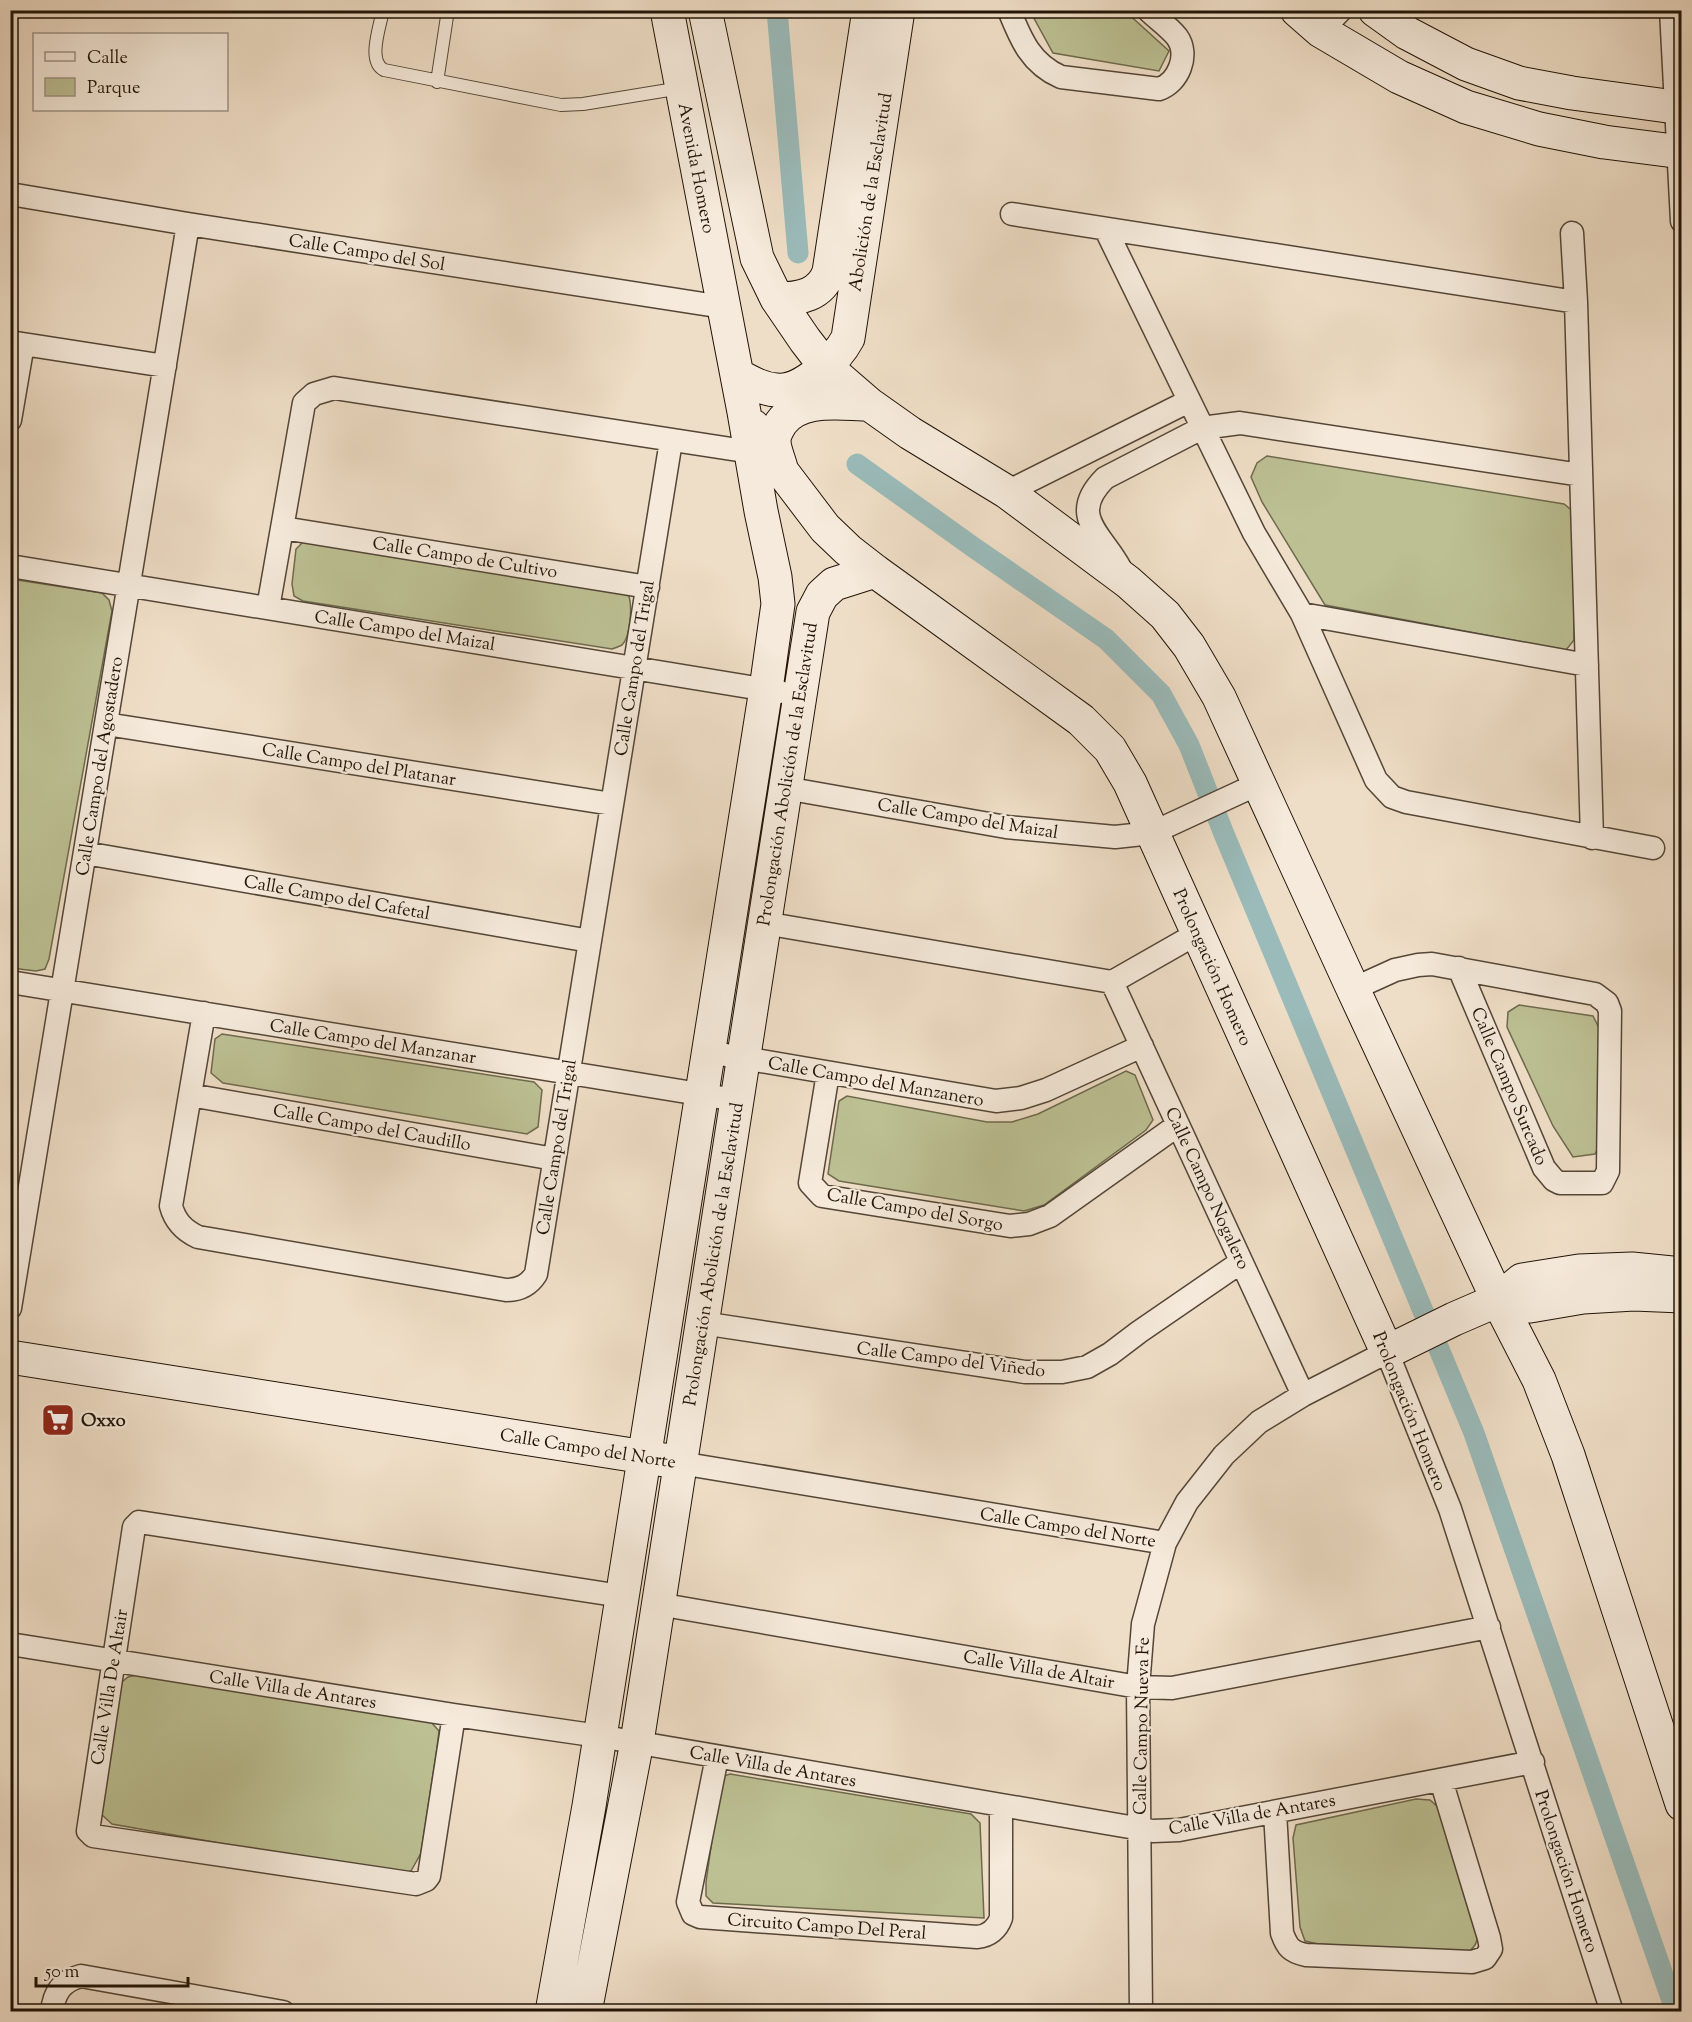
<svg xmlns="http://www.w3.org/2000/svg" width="1692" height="2022" font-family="'Sorts Mill Goudy',serif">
<rect width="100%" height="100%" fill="#efdec7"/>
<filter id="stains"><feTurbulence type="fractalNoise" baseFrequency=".00333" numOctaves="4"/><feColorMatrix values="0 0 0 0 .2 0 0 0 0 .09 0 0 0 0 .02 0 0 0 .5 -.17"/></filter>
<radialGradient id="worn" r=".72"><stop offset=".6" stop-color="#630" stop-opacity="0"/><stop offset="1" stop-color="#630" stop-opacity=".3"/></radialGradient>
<path fill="#bcc093" stroke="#6e6a4d" stroke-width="1.5" d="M1030 11H1125L1169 51 1159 71 1053 53Z
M1267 456 1564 504 1574 512V640L1566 650 1325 605 1262 502 1251 477 1257 463Z
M303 542 615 591 629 596C632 607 631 636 622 645 620 646 615 648 612 649L303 601 294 596 292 584 296 549Z
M11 579 102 593 109 600 112 611 49 959 45 969 36 971 11 968Z
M1519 1005 1593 1016 1599 1028 1601 1142 1595 1154 1573 1157 1553 1126 1507 1027 1508 1012Z
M222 1034 534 1082 542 1090 538 1127 527 1134 223 1083 211 1073 215 1039Z
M1126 1071 1135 1075 1153 1120 1146 1130 1044 1205 1024 1211 839 1181 828 1174 839 1101 847 1096 987 1122H1012L1038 1114Z
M140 1674 431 1722 439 1731 437 1748 421 1853 411 1871 393 1874 112 1824 101 1814 117 1686 128 1677Z
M730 1774 971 1814 980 1823 984 1918 713 1903 706 1896V1882L721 1777Z
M1416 1799 1430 1800 1439 1808 1480 1933 1475 1945 1469 1952 1318 1944 1305 1941 1300 1927 1293 1838 1296 1825Z"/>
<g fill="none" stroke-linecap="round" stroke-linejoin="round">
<path stroke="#9abbba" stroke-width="21" d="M777 10 798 253
M857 464 973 547 1106 639 1161 694 1189 745 1224 834 1474 1433 1676 2012"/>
<g stroke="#544637" stroke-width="14">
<path id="lane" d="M383 10C380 27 367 61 384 70L561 105 583 104 681 88
M437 82 448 10"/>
</g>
<g stroke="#544637" stroke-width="25">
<path id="street" d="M1009 10C1021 40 1031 64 1061 77L1159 89C1178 83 1190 55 1177 37 1169 27 1157 19 1148 10
M1671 10 1682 221
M1321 31 1341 10
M10 194 188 224 723 307
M1012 214 1576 302
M1106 230 1254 533 1302 614 1376 780 1392 797 1406 802 1653 848
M1572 233 1576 302 1592 838
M10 342 165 366
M10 420 23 344
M1007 492 1189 401
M283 528 648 587
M10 566 780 692
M1120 568C1102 534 1067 516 1105 478L1202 428 1240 423 1581 475
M268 608 304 403 314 394 334 388 751 452
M1302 614 1587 665
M106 724 612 804
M785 788 1006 827 1115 837 1152 833 1260 783
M85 853 590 941
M764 923 1112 982 1198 933
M10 982 736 1100
M1112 982 1303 1395
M1353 989 1395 970 1418 965 1432 964 1595 994 1607 1003 1610 1011 1608 1171 1602 1183H1560L1554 1180 1544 1168 1459 968
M204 1013 171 1206C175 1221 183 1230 198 1237L506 1290C520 1290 529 1285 536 1274L671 441
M708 1052 996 1101 1021 1098 1046 1090 1142 1046
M828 1073 810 1183 822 1196 1010 1226 1029 1224 1050 1216 1178 1125
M190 1095 554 1159
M10 1308 188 224
M702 1323 1025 1372H1062L1087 1367 1110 1354 1139 1332 1241 1262
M680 1463 1165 1543
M658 1604 1138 1687 1172 1688 1489 1627
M10 1644 454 1715 599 1736 1153 1831 1179 1830 1533 1762
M454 1715 429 1876 426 1880 416 1884 93 1836 88 1831 134 1527 139 1522 621 1596
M717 1757 688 1902 693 1914 700 1917 977 1937C989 1936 997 1929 1001 1918V1805
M1275 1812 1282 1933C1287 1947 1291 1952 1306 1955L1472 1962 1485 1958 1491 1949 1489 1938 1441 1780
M52 2012C54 1992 62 1981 81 1976L283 2012
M1141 2012 1138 1687 1143 1624 1165 1543 1187 1502 1224 1455 1259 1422 1303 1395 1387 1352 1450 1509 1612 2012"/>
</g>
<g stroke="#211407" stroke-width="35">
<path id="secondary" d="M705 10 757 258 777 299 805 340 825 366 869 404 910 433 1007 492 1128 582 1165 615 1189 646 1219 697 1353 989 1498 1300 1539 1380 1568 1455 1682 1804
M1297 10 1321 31 1399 77 1466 107 1539 129 1604 142 1682 152
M1375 10 1407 33 1466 64 1519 83 1572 93 1682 108
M777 299C800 299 821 295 829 272L869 10
M737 375C750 382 762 389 776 390 802 393 837 359 848 338L898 10
M753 426 781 470 825 528 848 550 875 571 1081 720 1110 749 1130 783 1387 1352 1454 1319 1498 1300 1522 1280 1579 1271 1632 1269 1682 1274
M781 468C779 460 774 449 774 441 774 434 778 428 781 423 800 396 841 404 869 404
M1498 1300 1530 1306 1583 1297 1634 1294 1682 1296
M10 1357 664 1460
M552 2012 589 1806 766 689 778 604 775 577 761 511 744 412 667 10
M585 2012 637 1742 813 612 822 595 834 584 875 571"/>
</g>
<use href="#lane" stroke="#f5eadb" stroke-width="12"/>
<use href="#street" stroke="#f5eadb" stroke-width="22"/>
<use href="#secondary" stroke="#f5eadb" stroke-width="33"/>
</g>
<defs>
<g id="supermarket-square" transform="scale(1.725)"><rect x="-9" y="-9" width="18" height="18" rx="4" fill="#8f2418" stroke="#f5eadb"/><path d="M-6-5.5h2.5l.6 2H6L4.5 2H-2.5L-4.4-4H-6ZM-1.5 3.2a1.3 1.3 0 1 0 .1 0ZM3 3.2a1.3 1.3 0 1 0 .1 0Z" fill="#fff"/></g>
</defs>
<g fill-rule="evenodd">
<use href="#supermarket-square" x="58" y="1420"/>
</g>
<g text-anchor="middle" stroke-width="4.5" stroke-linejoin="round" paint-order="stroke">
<g font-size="18" fill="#211407" stroke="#f5eadb">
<text transform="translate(697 168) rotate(79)" y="6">Avenida Homero</text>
<text transform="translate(870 192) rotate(-81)" y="6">Abolición de la Esclavitud</text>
<text transform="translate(367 252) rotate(9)" y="6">Calle Campo del Sol</text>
<text transform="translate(465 557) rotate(9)" y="6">Calle Campo de Cultivo</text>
<text transform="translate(405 630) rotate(9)" y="6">Calle Campo del Maizal</text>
<text transform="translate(634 668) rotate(-81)" y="6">Calle Campo del Trigal</text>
<text transform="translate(359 764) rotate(9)" y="6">Calle Campo del Platanar</text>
<text transform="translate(99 766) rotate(-81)" y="6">Calle Campo del Agostadero</text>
<text transform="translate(787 774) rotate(-81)" y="6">Prolongación Abolición de la Esclavitud</text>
<text transform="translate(968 818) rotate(9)" y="6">Calle Campo del Maizal</text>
<text transform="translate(337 897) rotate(10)" y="6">Calle Campo del Cafetal</text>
<text transform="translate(1213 967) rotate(66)" y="6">Prolongación Homero</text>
<text transform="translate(373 1041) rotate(9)" y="6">Calle Campo del Manzanar</text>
<text transform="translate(876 1081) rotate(10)" y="6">Calle Campo del Manzanero</text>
<text transform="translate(1510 1086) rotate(67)" y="6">Calle Campo Surcado</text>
<text transform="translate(372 1127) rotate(10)" y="6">Calle Campo del Caudillo</text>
<text transform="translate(556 1147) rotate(-81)" y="6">Calle Campo del Trigal</text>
<text transform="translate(1208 1188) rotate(65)" y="6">Calle Campo Nogalero</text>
<text transform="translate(915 1209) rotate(10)" y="6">Calle Campo del Sorgo</text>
<text transform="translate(713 1254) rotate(-81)" y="6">Prolongación Abolición de la Esclavitud</text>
<text transform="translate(951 1359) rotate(7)" y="6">Calle Campo del Viñedo</text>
<text transform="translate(1410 1411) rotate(68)" y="6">Prolongación Homero</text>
<text transform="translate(588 1448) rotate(9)" y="6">Calle Campo del Norte</text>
<text transform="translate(1068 1527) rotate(9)" y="6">Calle Campo del Norte</text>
<text transform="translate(1039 1669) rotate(10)" y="6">Calle Villa de Altair</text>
<text transform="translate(109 1687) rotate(-81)" y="6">Calle Villa De Altair</text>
<text transform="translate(293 1689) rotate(9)" y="6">Calle Villa de Antares</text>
<text transform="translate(1141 1726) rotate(-89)" y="6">Calle Campo Nueva Fe</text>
<text transform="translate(773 1766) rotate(10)" y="6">Calle Villa de Antares</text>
<text transform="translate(1252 1814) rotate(-10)" y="6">Calle Villa de Antares</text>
<text transform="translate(1567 1871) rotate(72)" y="6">Prolongación Homero</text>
<text transform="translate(827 1926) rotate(4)" y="6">Circuito Campo Del Peral</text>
</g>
<g font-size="18" font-weight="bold" fill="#211407" stroke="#f5eadb" text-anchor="start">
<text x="81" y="1426">Oxxo</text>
</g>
</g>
<rect width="1692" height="2022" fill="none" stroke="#efdec7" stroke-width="36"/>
<rect x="12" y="12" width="1668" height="1998" fill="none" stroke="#211407" stroke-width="3"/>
<rect x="18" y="18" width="1656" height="1986" fill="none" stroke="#211407" stroke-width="1.5"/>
<rect x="33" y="33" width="195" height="78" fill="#f5eadb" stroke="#a09486" stroke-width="1.5"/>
<rect x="45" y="52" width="30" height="9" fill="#f5eadb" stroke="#a09486" stroke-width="1.5"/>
<text x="87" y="63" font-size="18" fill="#211407">Calle</text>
<rect x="45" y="78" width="30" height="18" fill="#bcc093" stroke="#a09486" stroke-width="1.5"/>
<text x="87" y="93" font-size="18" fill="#211407">Parque</text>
<path d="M36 1977v9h152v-9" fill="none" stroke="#211407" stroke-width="3"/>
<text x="45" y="1977" font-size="18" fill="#211407" stroke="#f5eadb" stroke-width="4.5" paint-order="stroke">50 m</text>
<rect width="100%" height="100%" filter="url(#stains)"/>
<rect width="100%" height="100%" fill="url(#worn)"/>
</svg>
